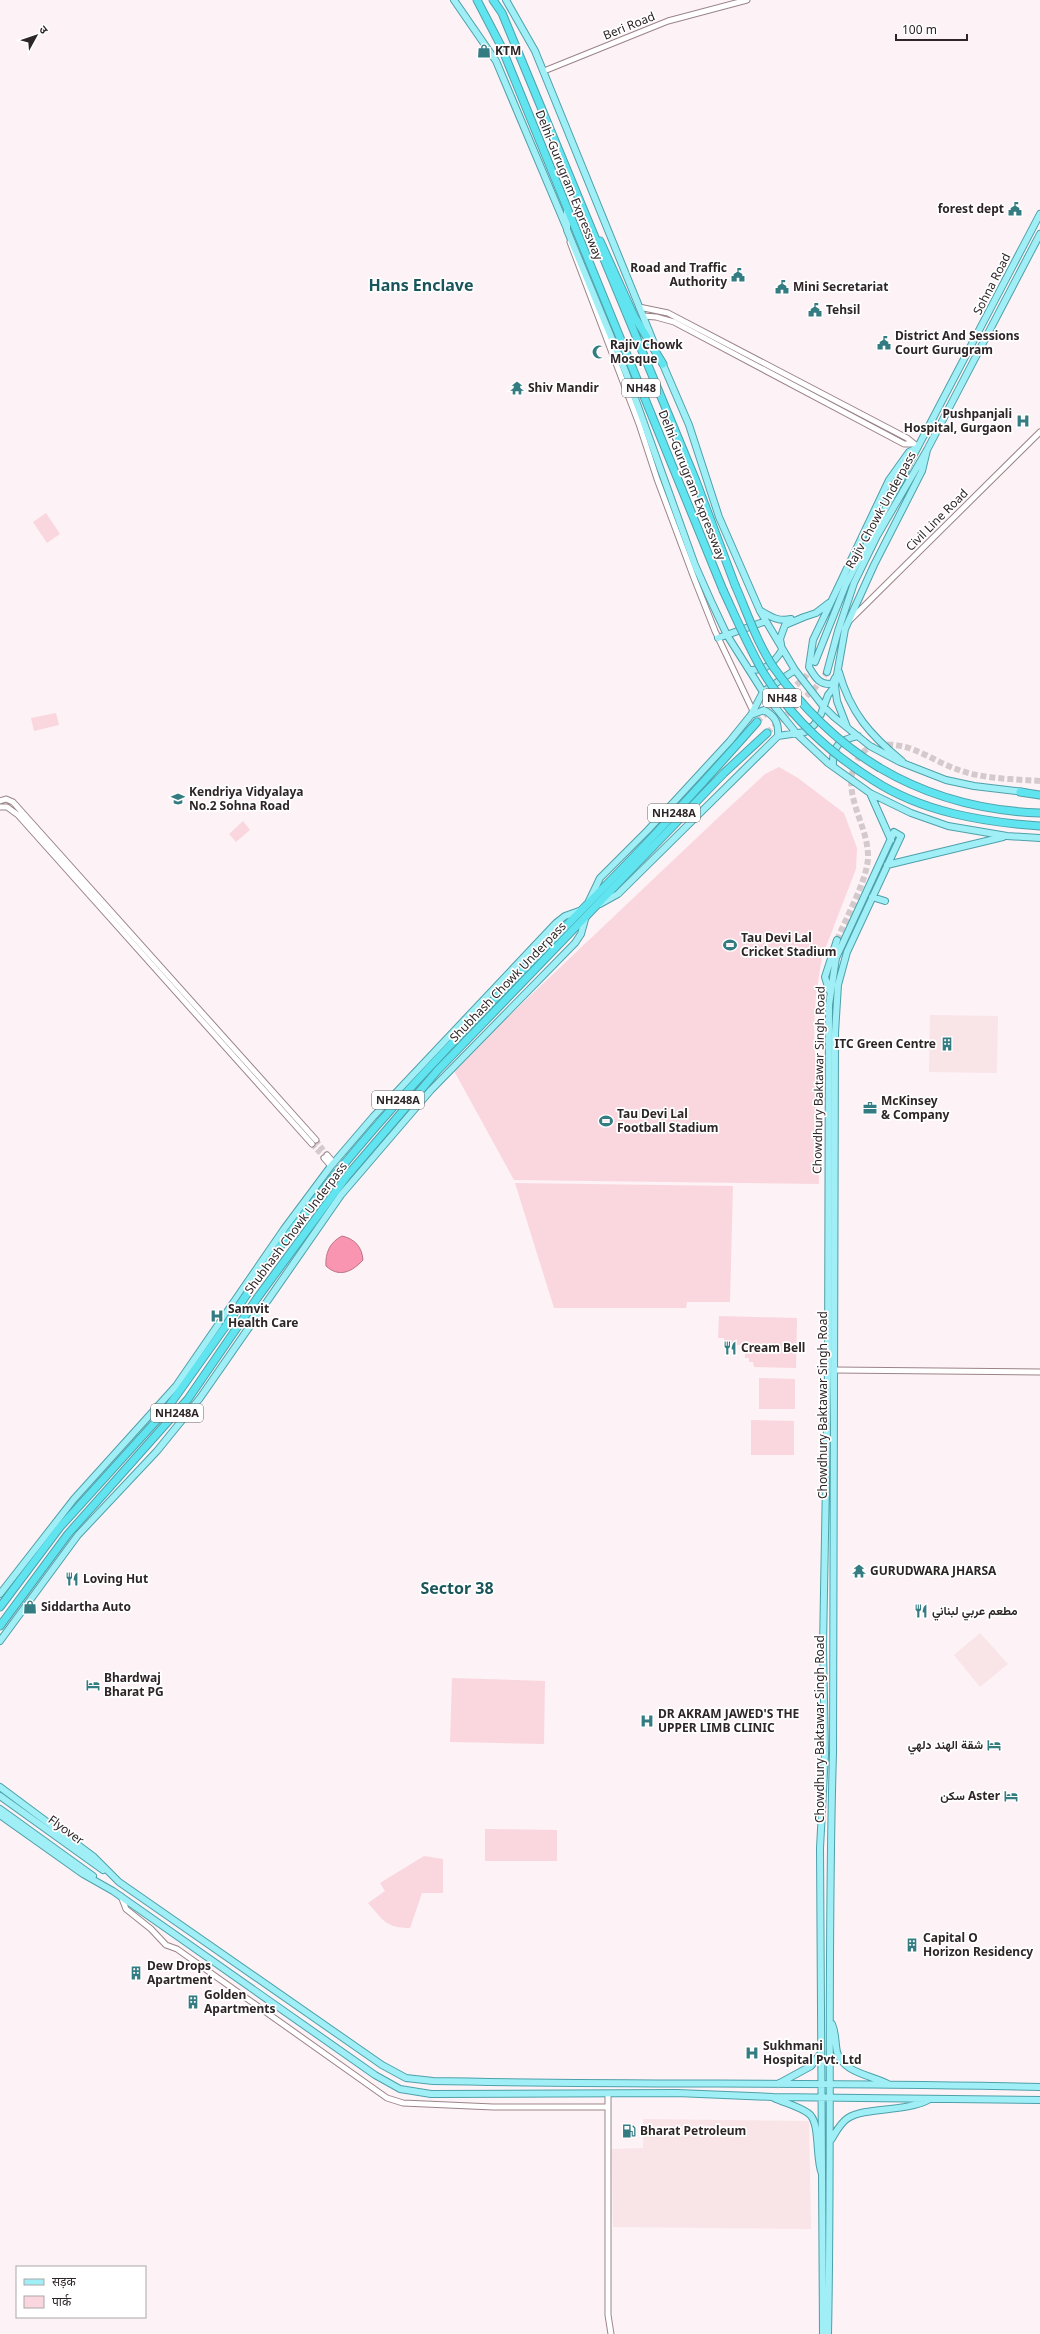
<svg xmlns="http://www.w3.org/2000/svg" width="1040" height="2334" font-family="'Noto Sans',Vazirmatn,'Noto Sans Devanagari',sans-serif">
<rect width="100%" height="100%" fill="#fdf2f5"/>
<path fill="#f9e4e8" d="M930 1015 998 1016 997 1073 929 1072Z
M980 1633 1008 1664 980 1687 954 1655Z
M643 2119 809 2121 811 2229 613 2227 612 2149 643 2148Z"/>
<path fill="#fad7df" d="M46 513 60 534 47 543 33 522Z
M56 713 59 725 34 731 31 718Z
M779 767 798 778 844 813 857 848 856 869 822 957 816 995 814 1027 819 1184 514 1180 453 1069 722 814 765 774Z
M243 821 250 830 236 842 229 834Z
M515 1183 733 1186 730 1302H687L686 1308H554Z
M719 1316 797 1318 796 1368 754 1367 753 1362H749V1358H745V1345H724V1338H718Z
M759 1378 795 1379V1409H759Z
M751 1420 794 1421V1455H751Z
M452 1678 545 1681 544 1744 450 1742Z
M485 1829 557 1830V1861H485Z
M424 1856 443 1859V1893H422L410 1928C386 1928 383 1920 368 1903L385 1891 380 1883Z"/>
<path fill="#f995b1" stroke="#bc7388" d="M342 1236C355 1239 362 1247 363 1260 352 1272 339 1278 326 1266 325 1253 330 1242 342 1236Z"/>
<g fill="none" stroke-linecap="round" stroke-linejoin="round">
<path stroke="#d4c9cc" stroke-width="5" stroke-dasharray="5 2.5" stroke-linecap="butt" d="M316 1140 327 1155
M312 1144 324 1158"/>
<path stroke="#d4c9cc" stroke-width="6" stroke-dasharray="6 3" stroke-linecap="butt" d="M757 722 806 676 815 662
M767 733 815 688 827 672
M837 940C846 918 867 880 868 858 869 823 836 789 860 756 869 743 885 743 901 746 918 749 939 763 956 769 982 779 1012 779 1040 781"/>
<g stroke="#9b8489" stroke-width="7">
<path id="minor" d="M544 71 668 21 747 0
M570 242 639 424 657 479 694 578 715 631 753 711
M639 307 668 313 907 438 918 447
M643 316 656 317 674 322 904 444H912
M850 620 1040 432
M0 801 6 799 13 802 316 1140
M0 807H7L18 815 312 1144
M327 1155 334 1163
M324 1158 331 1166
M834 1370 1040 1372
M121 1896 126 1909 151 1929 166 1945 177 1949 387 2098 403 2103 493 2107H608
M608 2094V2315L611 2334"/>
</g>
<g stroke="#4ea1aa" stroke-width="8">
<path id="major" d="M454 0 496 61 567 229
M506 0 535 51 656 348
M567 210V230L626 373 695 565 711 601 727 635 763 692 797 734 828 763 870 793 911 813 948 826 1007 836 1040 838
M661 360 689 425 719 517 760 611 795 670 823 706 834 717 870 746 900 762 946 780 974 786 1024 792
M761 611C771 617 779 622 791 619
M801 618 816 613 829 603
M718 638 766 621
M815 662 846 584 1040 214
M750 670C765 671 774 663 782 650L780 639 785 625 804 617
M827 672 838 631 854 583 877 536 927 450 1040 234
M839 672C850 712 870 735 902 761
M835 678 832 684C819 685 815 677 809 667L813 640 889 480 909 452 917 448
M835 686 837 701 847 727
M751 715 764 710C775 716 779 723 778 736
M833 766C832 746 839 740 858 736
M870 793 891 840
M887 865 1003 837
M872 897 885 901
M589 901 600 878 648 830 730 741 751 715 763 692 795 670
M600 904 618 894 778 736 805 732 814 725 821 714 828 695 835 686 845 629 874 565 922 471 927 450
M829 990 825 977 837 940
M235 1304 255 1319
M0 1594 74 1499 176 1386 284 1229 331 1166 373 1117 556 923 565 916 579 911
M0 1641 78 1535 157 1451 200 1398 341 1195 431 1090 575 943 581 934 586 916
M0 1787 94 1857 119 1882 382 2065 406 2078 433 2081C635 2085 838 2082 1040 2087
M0 1796 103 1870
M0 1809 93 1876
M0 1815 83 1874 113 1891 375 2075 400 2089 431 2094 677 2093 773 2097 1040 2100
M832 2024C836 2033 835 2043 837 2052 843 2073 871 2075 888 2084
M778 2084 811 2066 821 2053
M774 2098C785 2103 798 2106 808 2113 821 2121 815 2158 822 2174
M831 2140C836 2132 840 2123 848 2118 865 2107 905 2112 928 2100
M823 2334 820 1848 825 1754 823 1647 828 1370 829 1005 836 958 894 832 901 836 847 952 838 985 835 1033 833 1754C827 1947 832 2141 828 2334"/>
</g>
<g stroke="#4ea1aa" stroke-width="9">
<path id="highway" d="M477 0 501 46 723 590
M493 0 502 13 514 42 696 481 735 585
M600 241 634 316 663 364
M880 768C929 797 983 811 1040 813
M873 780C922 812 982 822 1040 826
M1020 792 1040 795
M249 1291C360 1124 503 993 641 849 680 808 719 765 757 722
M258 1297 347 1176 437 1071 724 773 767 733
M0 1607 60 1527 166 1410 225 1327
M0 1626 68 1534 188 1399 234 1332"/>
</g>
<use href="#minor" stroke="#fff" stroke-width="5"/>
<use href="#major" stroke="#a0eff6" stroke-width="6"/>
<use href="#highway" stroke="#60e4f0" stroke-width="7"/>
<g stroke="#4ea1aa" stroke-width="9" stroke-linecap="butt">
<path id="highway-bridge" d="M735 585C747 612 757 643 774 668 801 706 839 744 880 768
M723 590C736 618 748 646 763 672 790 716 830 753 873 780
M225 1327 249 1291
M234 1332 258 1297"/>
</g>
<use href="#highway-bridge" stroke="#60e4f0" stroke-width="7"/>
</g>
<defs>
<g id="shop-bare" transform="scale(1.08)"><path d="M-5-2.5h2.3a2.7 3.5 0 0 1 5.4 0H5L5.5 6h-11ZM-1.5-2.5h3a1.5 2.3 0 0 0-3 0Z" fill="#337c82" stroke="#fff" stroke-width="2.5" paint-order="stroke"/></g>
<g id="civic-bare" transform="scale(1.08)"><path d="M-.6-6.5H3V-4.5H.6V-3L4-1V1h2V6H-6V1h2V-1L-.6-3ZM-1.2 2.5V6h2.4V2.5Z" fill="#337c82" stroke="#fff" stroke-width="2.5" paint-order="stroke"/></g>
<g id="mosque-bare" transform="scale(1.08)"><path d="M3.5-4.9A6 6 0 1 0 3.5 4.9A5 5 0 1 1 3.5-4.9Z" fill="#337c82" stroke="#fff" stroke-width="2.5" paint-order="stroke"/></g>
<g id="temple-bare" transform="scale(1.08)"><path d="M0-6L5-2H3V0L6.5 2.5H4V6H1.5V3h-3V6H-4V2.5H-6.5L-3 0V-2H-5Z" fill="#337c82" stroke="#fff" stroke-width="2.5" paint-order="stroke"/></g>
<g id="hospital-bare" transform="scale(1.08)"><path d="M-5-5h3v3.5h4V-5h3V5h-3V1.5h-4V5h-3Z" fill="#337c82" stroke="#fff" stroke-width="2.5" paint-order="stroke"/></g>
<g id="school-bare" transform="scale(1.08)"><path d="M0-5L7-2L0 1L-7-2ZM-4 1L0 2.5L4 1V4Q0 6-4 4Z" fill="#337c82" stroke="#fff" stroke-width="2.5" paint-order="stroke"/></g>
<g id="stadium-bare" transform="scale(1.08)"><path d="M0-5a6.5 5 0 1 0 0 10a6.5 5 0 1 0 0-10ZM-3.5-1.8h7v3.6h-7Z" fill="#337c82" stroke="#fff" stroke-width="2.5" paint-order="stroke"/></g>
<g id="building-bare" transform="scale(1.08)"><path d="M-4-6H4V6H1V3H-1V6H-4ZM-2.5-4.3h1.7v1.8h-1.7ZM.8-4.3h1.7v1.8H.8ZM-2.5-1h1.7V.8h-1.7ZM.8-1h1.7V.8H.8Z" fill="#337c82" stroke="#fff" stroke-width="2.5" paint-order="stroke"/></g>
<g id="office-bare" transform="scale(1.08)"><path d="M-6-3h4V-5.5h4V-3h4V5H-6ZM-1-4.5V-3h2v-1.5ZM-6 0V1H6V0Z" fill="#337c82" stroke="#fff" stroke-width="2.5" paint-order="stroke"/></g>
<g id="restaurant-bare" transform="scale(1.08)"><path d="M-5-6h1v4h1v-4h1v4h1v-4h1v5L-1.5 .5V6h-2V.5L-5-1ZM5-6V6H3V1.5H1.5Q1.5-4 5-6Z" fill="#337c82" stroke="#fff" stroke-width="2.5" paint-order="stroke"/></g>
<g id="hotel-bare" transform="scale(1.08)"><path d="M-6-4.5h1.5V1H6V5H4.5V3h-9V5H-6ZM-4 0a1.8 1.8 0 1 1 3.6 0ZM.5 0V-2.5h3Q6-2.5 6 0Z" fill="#337c82" stroke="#fff" stroke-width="2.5" paint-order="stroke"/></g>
<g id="fuel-bare" transform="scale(1.08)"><path d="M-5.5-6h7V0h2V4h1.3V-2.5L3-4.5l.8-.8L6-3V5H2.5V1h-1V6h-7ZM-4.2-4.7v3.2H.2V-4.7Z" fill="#337c82" stroke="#fff" stroke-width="2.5" paint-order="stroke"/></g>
</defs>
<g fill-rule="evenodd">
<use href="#shop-bare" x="484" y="51"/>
<use href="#civic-bare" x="1015" y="209"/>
<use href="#civic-bare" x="738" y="275"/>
<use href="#civic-bare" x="782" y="287"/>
<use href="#civic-bare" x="815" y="310"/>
<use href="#civic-bare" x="884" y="343"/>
<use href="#mosque-bare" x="599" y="352"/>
<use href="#temple-bare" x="517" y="388"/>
<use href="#hospital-bare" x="1023" y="421"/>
<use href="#school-bare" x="178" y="799"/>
<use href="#stadium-bare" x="730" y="945"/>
<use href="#building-bare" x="947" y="1044"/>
<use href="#office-bare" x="870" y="1108"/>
<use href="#stadium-bare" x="606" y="1121"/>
<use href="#hospital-bare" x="217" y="1316"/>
<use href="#restaurant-bare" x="730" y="1348"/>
<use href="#temple-bare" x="859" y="1571"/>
<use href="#restaurant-bare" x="72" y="1579"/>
<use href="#shop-bare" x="30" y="1607"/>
<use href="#restaurant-bare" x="921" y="1611"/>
<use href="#hotel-bare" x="93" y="1685"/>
<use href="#hospital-bare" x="647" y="1721"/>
<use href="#hotel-bare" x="994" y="1745"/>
<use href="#hotel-bare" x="1011" y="1796"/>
<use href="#building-bare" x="912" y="1945"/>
<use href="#building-bare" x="136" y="1973"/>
<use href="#building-bare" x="193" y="2002"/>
<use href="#hospital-bare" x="752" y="2053"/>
<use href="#fuel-bare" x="629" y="2131"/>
</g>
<g text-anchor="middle" stroke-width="3.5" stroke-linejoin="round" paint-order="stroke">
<g fill="#fff" stroke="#6d6668" stroke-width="1">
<rect x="622" y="379" width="38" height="18" rx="3"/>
<rect x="763" y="689" width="38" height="18" rx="3"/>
<rect x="648" y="804" width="52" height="18" rx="3"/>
<rect x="372" y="1091" width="52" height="18" rx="3"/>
<rect x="151" y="1404" width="52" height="18" rx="3"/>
</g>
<g font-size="11" font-weight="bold" fill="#2e2527">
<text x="641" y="392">NH48</text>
<text x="782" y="702">NH48</text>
<text x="674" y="817">NH248A</text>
<text x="398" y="1104">NH248A</text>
<text x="177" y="1417">NH248A</text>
</g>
<g font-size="12" fill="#2e2527" stroke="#fff">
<text transform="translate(629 26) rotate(-22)" y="4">Beri Road</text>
<text transform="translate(569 185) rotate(68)" y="4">Delhi-Gurugram Expressway</text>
<text transform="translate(992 284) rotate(-63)" y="4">Sohna Road</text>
<text transform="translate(692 485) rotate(68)" y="4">Delhi-Gurugram Expressway</text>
<text transform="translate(881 510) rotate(-61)" y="4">Rajiv Chowk Underpass</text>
<text transform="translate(937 520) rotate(-45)" y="4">Civil Line Road</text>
<text transform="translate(508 982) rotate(-46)" y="4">Shubhash Chowk Underpass</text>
<text transform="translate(819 1080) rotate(-89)" y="4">Chowdhury Baktawar Singh Road</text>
<text transform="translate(296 1228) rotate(-53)" y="4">Shubhash Chowk Underpass</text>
<text transform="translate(823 1405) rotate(-90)" y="4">Chowdhury Baktawar Singh Road</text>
<text transform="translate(820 1729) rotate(-90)" y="4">Chowdhury Baktawar Singh Road</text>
<text transform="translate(66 1830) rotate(36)" y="4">Flyover</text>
</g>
<g font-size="12" font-weight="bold" fill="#2e2527" stroke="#fff" text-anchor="start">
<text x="495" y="55">KTM</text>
<text x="1004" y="213" text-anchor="end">forest dept</text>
<text x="727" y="272" text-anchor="end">Road and Traffic<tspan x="727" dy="14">Authority</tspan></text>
<text x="793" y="291">Mini Secretariat</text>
<text x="826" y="314">Tehsil</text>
<text x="895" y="340">District And Sessions<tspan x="895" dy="14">Court Gurugram</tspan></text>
<text x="610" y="349">Rajiv Chowk<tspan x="610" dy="14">Mosque</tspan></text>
<text x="528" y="392">Shiv Mandir</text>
<text x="1012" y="418" text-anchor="end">Pushpanjali<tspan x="1012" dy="14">Hospital, Gurgaon</tspan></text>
<text x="189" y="796">Kendriya Vidyalaya<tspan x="189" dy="14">No.2 Sohna Road</tspan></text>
<text x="741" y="942">Tau Devi Lal<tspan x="741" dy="14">Cricket Stadium</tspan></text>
<text x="936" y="1048" text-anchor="end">ITC Green Centre</text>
<text x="881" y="1105">McKinsey<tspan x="881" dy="14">&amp; Company</tspan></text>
<text x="617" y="1118">Tau Devi Lal<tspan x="617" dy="14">Football Stadium</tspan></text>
<text x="228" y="1313">Samvit<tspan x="228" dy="14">Health Care</tspan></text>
<text x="741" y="1352">Cream Bell</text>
<text x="870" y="1575">GURUDWARA JHARSA</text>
<text x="83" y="1583">Loving Hut</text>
<text x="41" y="1611">Siddartha Auto</text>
<text x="932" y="1615">مطعم عربي لبناني</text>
<text x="104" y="1682">Bhardwaj<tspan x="104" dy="14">Bharat PG</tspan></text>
<text x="658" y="1718">DR AKRAM JAWED'S THE<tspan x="658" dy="14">UPPER LIMB CLINIC</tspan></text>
<text x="983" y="1749" text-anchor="end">شقة الهند دلهي</text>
<text x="1000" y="1800" text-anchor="end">سكن Aster</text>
<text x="923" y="1942">Capital O<tspan x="923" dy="14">Horizon Residency</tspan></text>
<text x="147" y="1970">Dew Drops<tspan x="147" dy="14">Apartment</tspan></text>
<text x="204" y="1999">Golden<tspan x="204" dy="14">Apartments</tspan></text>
<text x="763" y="2050">Sukhmani<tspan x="763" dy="14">Hospital Pvt. Ltd</tspan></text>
<text x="640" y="2135">Bharat Petroleum</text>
</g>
<g font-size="16" font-weight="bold" fill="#1a555b" stroke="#fff">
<text x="421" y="291">Hans Enclave</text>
<text x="457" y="1594">Sector 38</text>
</g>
</g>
<rect x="16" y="2266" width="130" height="52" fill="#ffffff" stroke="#aba8a9"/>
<rect x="24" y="2279" width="20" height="6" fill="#a0eff6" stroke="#aba8a9"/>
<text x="52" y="2286" font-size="12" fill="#2e2527">सड़क</text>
<rect x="24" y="2296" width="20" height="12" fill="#fad7df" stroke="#aba8a9"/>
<text x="52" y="2306" font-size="12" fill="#2e2527">पार्क</text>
<g transform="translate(36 36) rotate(50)" stroke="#ffffff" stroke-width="3" paint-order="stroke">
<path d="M0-3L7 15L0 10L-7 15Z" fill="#2e2527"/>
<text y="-6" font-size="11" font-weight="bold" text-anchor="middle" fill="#2e2527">उ</text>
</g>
<path d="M896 34v6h71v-6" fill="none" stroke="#2e2527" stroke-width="2"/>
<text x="902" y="34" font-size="12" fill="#2e2527" stroke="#ffffff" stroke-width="3" paint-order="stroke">100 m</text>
</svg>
